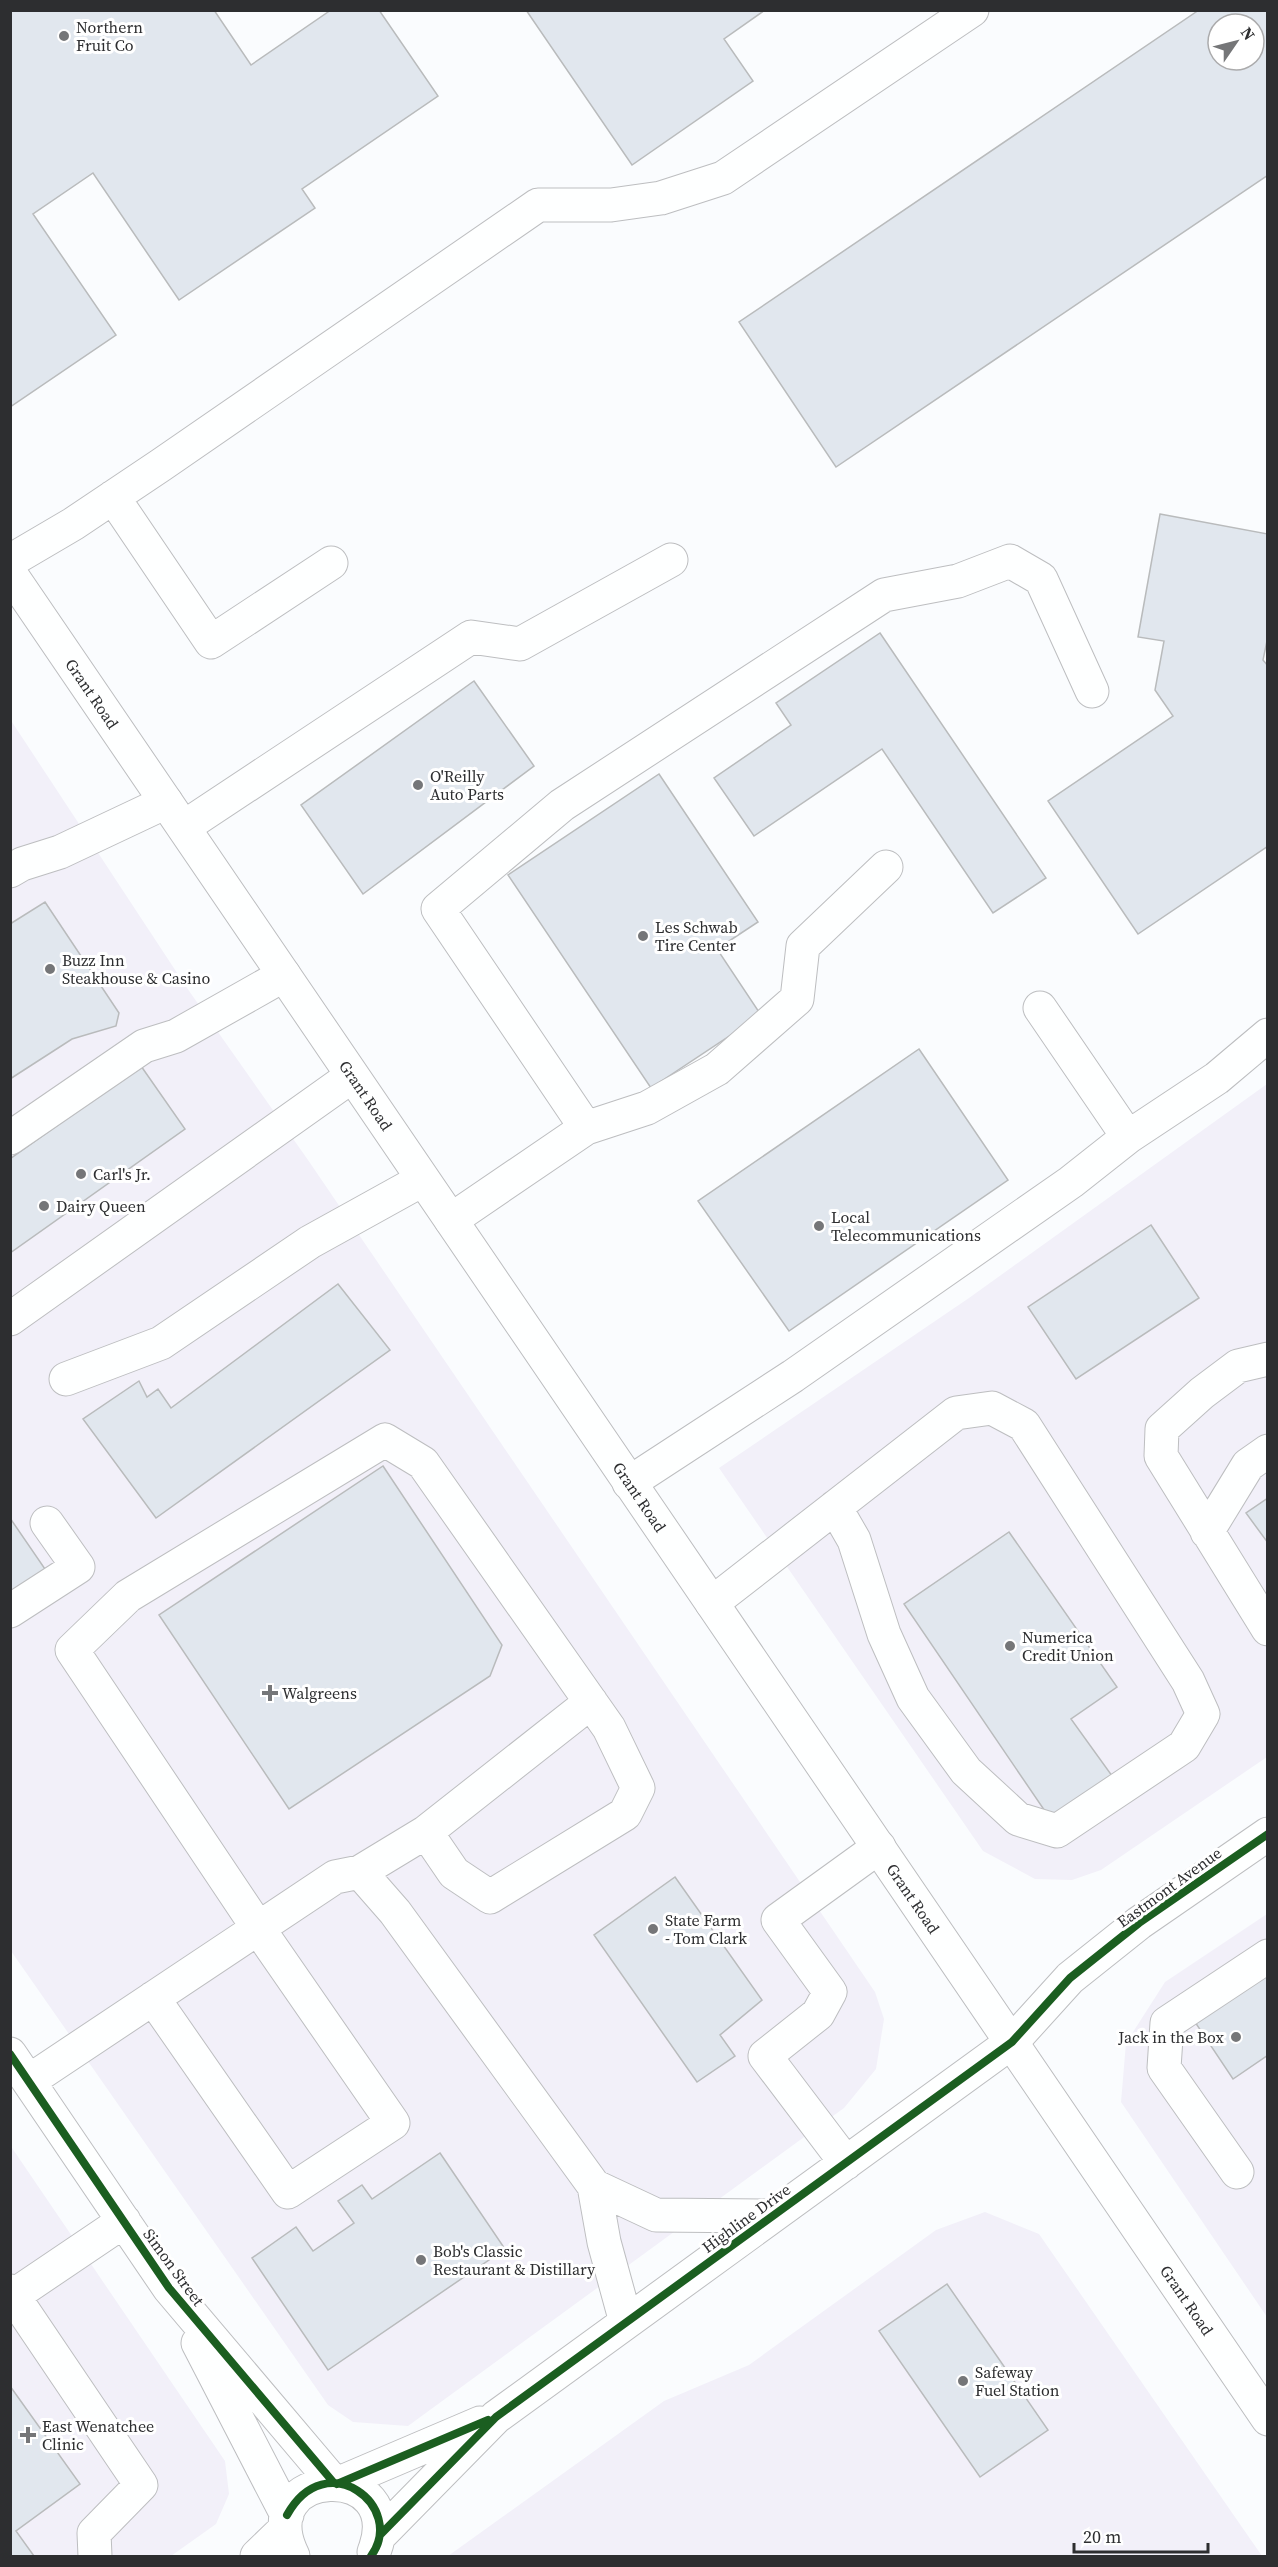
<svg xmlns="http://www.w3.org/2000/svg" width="1278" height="2567" font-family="'Source Serif 4',serif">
<rect width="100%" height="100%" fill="#fafcfe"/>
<path fill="#f2f0f9" d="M10 719 187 988 308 1160 875 1992 884 2019 876 2069 844 2108 408 2426 353 2422 328 2405 11 1951Z
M1267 1084V1757L1101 1870 1072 1880 1035 1879 983 1851 719 1468 969 1298Z
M1267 1914V2317L1121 2102 1126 2043 1165 1982Z
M10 2145 225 2461 229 2494 216 2524 171 2556H11Z
M985 2212 1039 2234 1262 2556H448L664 2401 749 2365 936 2230Z"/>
<path fill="#e1e7ee" stroke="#b9bbbc" stroke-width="1.5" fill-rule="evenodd" d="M10 10H214L251 65 331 10H379L438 96 302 189 315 208 179 300 93 173 33 214 116 335 10 407Z
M526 10H765L724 39 753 81 632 165Z
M1199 10H1268V175L836 467 739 322ZM1218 24H1254V60H1218Z
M1160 514 1268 534V636L1263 660 1268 666V846L1138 934 1048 801 1173 716 1155 690 1164 641 1138 637Z
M880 633 1046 878 993 913 882 749 754 836 714 778 791 725 776 703Z
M474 681 534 766 363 894 301 805Z
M659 774 758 922 717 949 761 1015 651 1088 508 875Z
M45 902 119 1013 116 1026 72 1039 10 1079V924Z
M919 1049 1008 1180 789 1331 698 1201Z
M141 1066 185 1129 10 1253V1159Z
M1151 1225 1199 1298 1076 1379 1028 1307Z
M338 1284 390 1350 156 1518 83 1419 139 1381 147 1397 158 1389 171 1408Z
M383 1466 502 1645 490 1676 289 1809 159 1615Z
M1268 1498V1543L1246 1513Z
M10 1518 45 1569 10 1593Z
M1009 1532 1117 1687 1071 1719 1115 1780 1051 1820 904 1604Z
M675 1877 762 2000 720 2035 735 2056 697 2082 594 1935Z
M1268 1968V2055L1233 2079 1193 2019Z
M440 2153 505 2249 328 2370 252 2258 296 2227 313 2251 354 2223 338 2201 362 2185 372 2199Z
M947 2284 1048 2430 980 2477 879 2331Z
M10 2386 80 2484 16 2531 34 2556H10Z"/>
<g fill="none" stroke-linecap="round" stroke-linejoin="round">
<g stroke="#bdbec0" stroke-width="35">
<path id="minor" d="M113 497 211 642 331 563
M10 561 73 524 161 465 538 205H611L661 198 723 178 972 10
M184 827 471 637 520 644 671 560
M10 871 22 864 60 852 166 802
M586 1128 647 1108 717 1069 797 999 803 946 886 867
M1128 1137 1217 1078 1268 1035
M10 1138 144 1046 176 1036 284 975
M451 1220 586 1128 438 909 562 805 884 595 958 581 1010 561 1041 579 1092 691
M10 1319 352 1076
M1268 1359 1238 1366 1202 1393 1162 1429 1161 1456 1268 1629
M66 1379 161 1343 310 1242 422 1180
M629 1483 793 1376 1071 1182 1128 1137 1040 1008
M1207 1532 1248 1465 1268 1451
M712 1603 956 1413 992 1408 1024 1425 1188 1681 1203 1714 1184 1746 1057 1831 1018 1819 966 1771 913 1698 884 1634 854 1540 835 1507
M10 1611 78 1567 47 1523
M426 1832 591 1702
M153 1998 288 2192 393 2123 258 1928 72 1650 128 1596 385 1440 423 1463 609 1728 638 1788 625 1814 490 1897 454 1873 426 1832 360 1872
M10 2054 169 2288 334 2483
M29 2081 335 1877 360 1872 395 1912 594 2186 604 2242 626 2322
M846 2163 765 2056 818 2014 830 1992 778 1920 879 1847
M1237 2172 1164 2068 1167 2023 1268 1956
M594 2186 656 2215 772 2216
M10 2291 141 2485 94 2533 95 2556
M10 2298 124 2221
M198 2343 287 2515
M337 2484 480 2423
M380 2535 496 2417 1012 2042
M257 2556 285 2529
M293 2556C248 2464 410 2459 374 2552"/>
</g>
<g stroke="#bdbec0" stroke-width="35">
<g id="major">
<path id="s1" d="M10 573 1268 2419"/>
<path d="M1012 2042 1070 1978 1139 1923 1268 1834"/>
</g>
</g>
<use href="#minor" stroke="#feffff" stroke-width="33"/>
<use href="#major" stroke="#feffff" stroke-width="33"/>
<g stroke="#fff" stroke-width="11">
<path id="cycleway" d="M10 2054 169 2288 334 2483
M337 2484 488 2420
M287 2515C326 2444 407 2507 371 2556
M380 2535 496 2417 1012 2042 1070 1978 1139 1923 1268 1834"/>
</g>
<use href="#cycleway" stroke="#1b5e20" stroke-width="8"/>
</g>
<g fill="#757678" stroke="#fff" stroke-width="2">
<circle cx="64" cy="36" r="6"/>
<circle cx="418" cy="785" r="6"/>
<circle cx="643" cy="936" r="6"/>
<circle cx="50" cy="969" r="6"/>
<circle cx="81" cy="1174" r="6"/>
<circle cx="44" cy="1206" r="6"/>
<circle cx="819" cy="1226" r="6"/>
<circle cx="1010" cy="1646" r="6"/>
<path d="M267 1684h6v6h6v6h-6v6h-6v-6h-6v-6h6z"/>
<circle cx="653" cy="1929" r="6"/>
<circle cx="1236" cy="2037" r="6"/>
<circle cx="421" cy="2260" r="6"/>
<circle cx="963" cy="2381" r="6"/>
<path d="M25 2426h6v6h6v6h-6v6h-6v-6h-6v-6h6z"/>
</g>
<g text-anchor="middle" stroke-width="6" stroke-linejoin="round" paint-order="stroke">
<g font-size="16" fill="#2d2e30" stroke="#fff" text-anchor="start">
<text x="76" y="33">Northern<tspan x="76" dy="18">Fruit Co</tspan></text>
<text x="430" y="782">O'Reilly<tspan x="430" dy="18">Auto Parts</tspan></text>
<text x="655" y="933">Les Schwab<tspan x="655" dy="18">Tire Center</tspan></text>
<text x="62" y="966">Buzz Inn<tspan x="62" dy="18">Steakhouse &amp; Casino</tspan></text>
<text x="93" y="1180">Carl's Jr.</text>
<text x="56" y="1212">Dairy Queen</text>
<text x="831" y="1223">Local<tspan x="831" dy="18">Telecommunications</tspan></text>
<text x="1022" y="1643">Numerica<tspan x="1022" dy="18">Credit Union</tspan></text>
<text x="282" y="1699">Walgreens</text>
<text x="665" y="1926">State Farm<tspan x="665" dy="18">- Tom Clark</tspan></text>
<text x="1224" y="2043" text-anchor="end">Jack in the Box</text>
<text x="433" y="2257">Bob's Classic<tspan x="433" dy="18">Restaurant &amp; Distillary</tspan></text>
<text x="975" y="2378">Safeway<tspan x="975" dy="18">Fuel Station</tspan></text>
<text x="42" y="2432">East Wenatchee<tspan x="42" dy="18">Clinic</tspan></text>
</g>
<g font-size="16" fill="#2d2e30" stroke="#fff">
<text dy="6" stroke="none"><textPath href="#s1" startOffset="146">Grant Road</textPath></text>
<text dy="6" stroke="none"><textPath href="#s1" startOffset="632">Grant Road</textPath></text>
<text dy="6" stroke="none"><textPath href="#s1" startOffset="1118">Grant Road</textPath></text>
<text transform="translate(1169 1887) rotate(-36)" y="6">Eastmont Avenue</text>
<text dy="6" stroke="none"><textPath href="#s1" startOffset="1604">Grant Road</textPath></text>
<text transform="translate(746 2218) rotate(-36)" y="6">Highline Drive</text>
<text transform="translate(174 2267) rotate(54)" y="6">Simon Street</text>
<text dy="6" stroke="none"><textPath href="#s1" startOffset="2090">Grant Road</textPath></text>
</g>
</g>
<rect width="1278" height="2567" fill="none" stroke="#2d2e30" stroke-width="24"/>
<g transform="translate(1236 42) rotate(55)"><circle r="28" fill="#ffffff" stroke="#ababac" stroke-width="1.5"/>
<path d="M0-4.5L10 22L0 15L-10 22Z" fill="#757678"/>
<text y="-9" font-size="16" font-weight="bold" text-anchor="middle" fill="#2d2e30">N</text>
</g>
<path d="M1074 2543v9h134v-9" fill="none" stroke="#2d2e30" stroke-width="3"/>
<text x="1083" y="2543" font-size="18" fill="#2d2e30" stroke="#ffffff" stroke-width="4.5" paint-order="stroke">20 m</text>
</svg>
